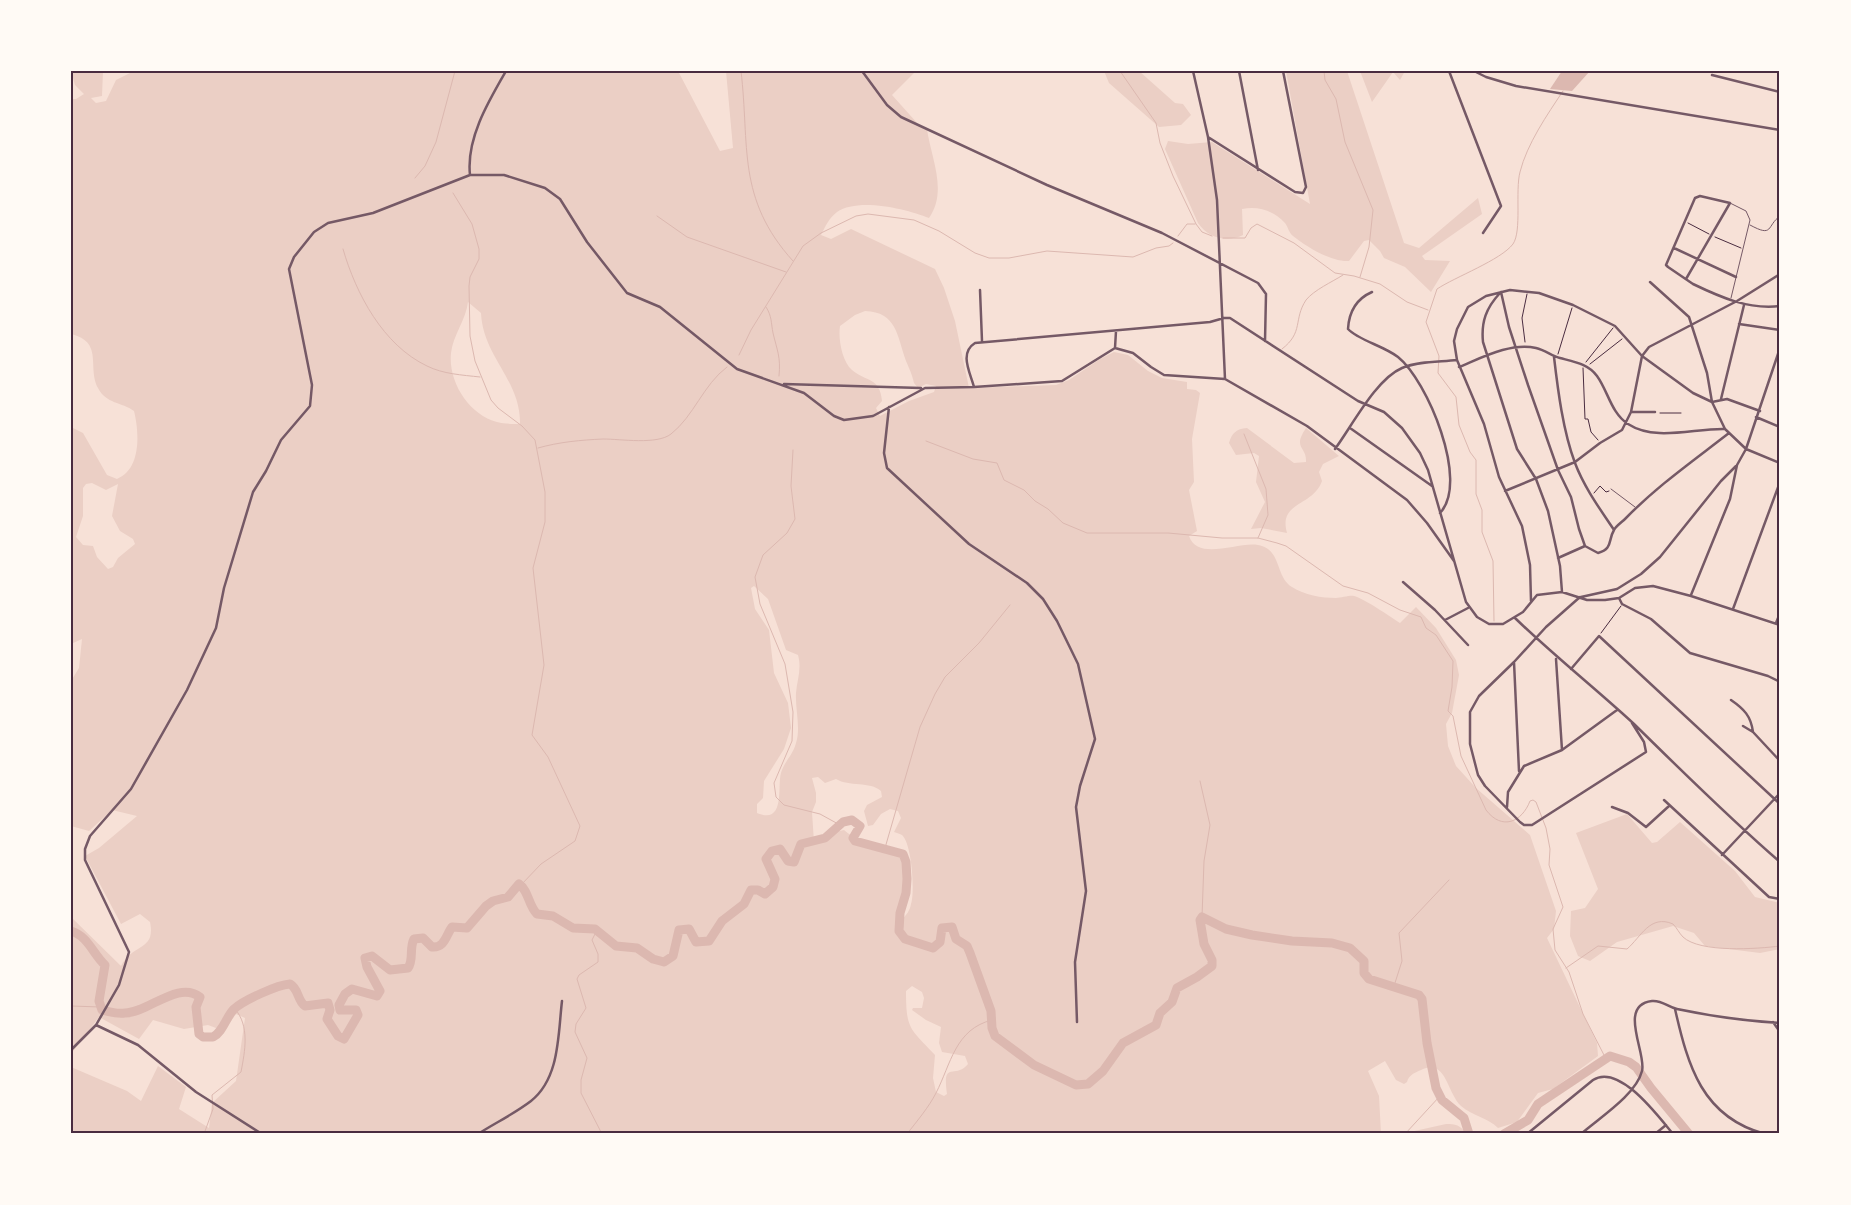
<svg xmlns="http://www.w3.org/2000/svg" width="1851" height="1205" font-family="'PT Sans',sans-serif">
<rect width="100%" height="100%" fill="#f7e1d7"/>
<path fill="#ebcfc5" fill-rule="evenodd" d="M71 71H103L102 96 91 98 96 103 106 101 116 80 134 71H678L720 151 733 148 726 71H916L892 95 918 124 927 129C931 158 948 191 929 218 907 209 858 197 837 212 829 218 825 227 821 235L831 239 851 229 935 269 944 288 955 321 969 388 1056 385 1069 380 1100 359 1114 352 1128 355 1148 371 1162 378 1187 382V389L1196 390 1200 393 1192 439 1194 482 1189 490 1197 531 1189 536C1198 562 1239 541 1258 545 1282 549 1275 577 1292 587 1304 595 1322 598 1336 598 1341 598 1350 595 1354 596 1363 598 1391 617 1400 623L1416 607 1436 628 1456 660 1459 675 1452 713 1446 724 1448 746 1456 766 1476 788 1530 835 1556 911 1554 929 1547 938 1597 1043 1598 1056 1553 1089 1538 1093 1517 1122 1498 1128C1488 1118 1473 1116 1461 1106 1447 1093 1446 1057 1421 1070 1414 1073 1409 1075 1407 1082L1404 1084 1396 1080 1385 1061 1368 1071 1379 1096 1381 1134H71V1067L127 1091 141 1101 158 1066 186 1087 179 1109 209 1128 212 1103 236 1081 245 1018 236 1014 224 1031 208 1025 184 1029 153 1020 139 1039 99 1017 71 1054V917L121 966C133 943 156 951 150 922L140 914 121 924 85 856 99 848 137 816 112 810 89 831 71 826V681L79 668 82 639 71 644V427L83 433 107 475 117 479C142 469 139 431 134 411 122 402 106 404 98 388 87 367 104 342 71 334V99H76L84 94 75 85ZM468 302 481 313C483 357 521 380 520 424 513 424 504 424 497 422 469 415 448 382 451 353 453 335 466 320 468 302ZM865 311C897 312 897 336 906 361 909 368 912 374 914 383L918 388 926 384 936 386 934 392 909 401 880 416 876 408 882 401C880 377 866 382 852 370 842 361 838 339 840 326L855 315ZM92 483 106 490 118 484 112 516 120 531 133 539 135 544 118 558 113 567 108 569 97 557 93 546 83 545 76 537 83 516V488L86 484ZM754 586 768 599 786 650 798 655C802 669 797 680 796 693 795 709 801 728 796 743 793 755 784 762 781 773 777 786 786 825 757 813V804L763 798 764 781 784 749 791 728 788 703 774 673 769 630 755 609 751 588ZM818 777 825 783 836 779C849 787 870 781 881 791L882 797 867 805 864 811 868 826 873 825 881 814 890 809 898 811 901 818 894 832C897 833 900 834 902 835 912 844 915 892 911 904 910 911 906 915 901 921L898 920 905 887 904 853C897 850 895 851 888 851 876 850 853 838 844 830L830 833 814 842 812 812 816 802V793L812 778ZM912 986 922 992 924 998 922 1008H913L912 1010 926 1020 941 1027 939 1043 942 1052 965 1056 968 1064C955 1080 942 1059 947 1094L944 1096 936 1092 933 1078 935 1055C910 1028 906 1030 906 991Z
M1104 71H1139L1175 103 1183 104 1191 115 1181 125 1159 127 1109 83Z
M1286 71H1347L1404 243 1419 248 1478 198 1482 214 1422 256 1425 260 1450 261 1431 292 1405 267 1384 258 1380 251 1369 240 1364 241 1349 261C1331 262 1307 247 1293 236 1289 233 1288 227 1285 223 1273 210 1258 206 1242 209L1243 235C1227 243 1208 238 1198 223L1165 149 1168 141 1188 144 1212 142 1310 204Z
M1360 71H1405L1400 80 1393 72 1372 102Z
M1247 428 1294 463 1306 462C1307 446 1292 449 1306 428L1339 456 1323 464 1319 472 1322 481C1313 507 1278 501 1287 533L1261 528 1251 529 1265 502 1256 482 1259 456 1254 453 1236 455 1229 443C1232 433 1236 429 1247 428Z
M1627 814 1652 843 1657 842 1680 822 1735 871 1755 897 1780 903V949L1760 953 1705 946 1694 933 1673 926 1617 942 1590 961 1578 956 1570 936 1571 911 1585 908 1598 889 1576 833Z
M1446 1124C1455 1124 1461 1125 1465 1133L1401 1134Z"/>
<path fill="#dcb8b0" d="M1562 71H1590L1572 91 1550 89Z"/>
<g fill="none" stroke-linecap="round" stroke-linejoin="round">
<path stroke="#dcb8b0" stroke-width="1" d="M741 71C750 146 736 198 793 261
M1120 71 1156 123 1160 143 1173 176 1196 224 1202 232 1212 236
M1324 71 1325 80 1336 99 1345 142 1373 210 1369 247 1360 277
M415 178 425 166 436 142 455 71
M453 193 472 224 479 249V259L470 277 469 286 470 336 475 361 491 400 498 408 522 426 535 440 545 492V522L533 568 544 665 532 735 548 757 580 826 575 841 541 864 521 885
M657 216 687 237 786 272
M1178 236 1187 224H1195
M1223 238H1245L1251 228 1257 224 1294 243 1335 273 1354 276 1380 284 1407 302 1428 310
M343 249C356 294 383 345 427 366 443 374 462 375 480 377
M766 307C772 316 771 323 773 333 777 350 781 357 779 376
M1282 349C1304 332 1293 320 1306 300 1314 290 1332 282 1343 275
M739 355 751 330 803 246 821 233 856 216 868 214 914 220 939 231 975 253 989 258H1009L1047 251 1133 257 1156 248 1169 246 1173 243
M1244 434 1266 489 1268 515 1258 538
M926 441 973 459 997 463 1004 480 1024 490 1035 501 1048 509 1063 523 1087 533H1168L1222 538H1258L1277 543 1286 546 1343 586 1368 593 1400 610 1421 617 1426 628 1436 635 1453 661 1452 687 1448 711 1453 716 1461 756 1486 810C1502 831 1522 822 1530 801L1533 800 1536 802 1546 828 1550 849 1549 865 1563 907 1553 929 1555 950 1569 972 1583 1014 1605 1057
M538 448C559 442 581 440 603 439 621 439 657 445 671 434 694 416 703 385 727 367
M793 450 791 486 795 519 787 533 763 555 755 577 760 604 785 664 793 712 792 741 774 783 776 797 784 805 820 814 840 825
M1494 621 1493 561 1482 532V510L1476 494V460L1470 452 1459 425 1456 397 1438 373 1439 356 1426 322 1437 289C1455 277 1501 260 1513 244 1522 231 1515 191 1520 172 1527 144 1547 115 1563 91
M1200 781 1210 825 1204 861 1202 917
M885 848 920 727 935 694 945 677 979 643 1010 605
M597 930 592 940 598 954V962L579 975 577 979 586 1008 576 1024 575 1032 587 1058 581 1080V1093L602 1134
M1566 968 1598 946 1627 949C1641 937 1650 914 1673 924 1677 928 1679 933 1683 937 1700 953 1757 949 1780 946
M1394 986 1402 961 1399 933 1449 880
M71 1006 100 1007
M204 1134 213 1109 212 1095 241 1072C245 1051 250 1026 235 1009
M907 1134C917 1121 929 1107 936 1093 951 1064 955 1029 992 1020
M1405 1134 1440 1096"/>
<path stroke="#dcb8b0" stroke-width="9" d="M71 931C88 936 93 954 105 965L99 1001 102 1010C109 1012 118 1014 125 1013 148 1013 178 980 200 997L196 1007 199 1034 203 1037H213C223 1032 226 1017 234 1009 244 1000 277 985 290 984 299 989 297 1000 305 1006L328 1003 330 1010 327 1019 338 1036 344 1039 358 1015 356 1010H340L339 1005 345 994 352 989 377 996 380 991 367 967 365 958 372 956 390 970 408 968C414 960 409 948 414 939L423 938 432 947C445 948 446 935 452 927L467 928 486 906 493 901 508 897 519 884C529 891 528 905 537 914L553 916 573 928 595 929 616 946 637 948 653 959 664 962 673 956 679 930 689 929 696 942 709 941 722 921 744 904 751 890H758L765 894 773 887 775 879 766 859 772 851 780 849 788 861 794 862 801 844 825 838 843 822 852 820 860 826 853 838 855 841 903 854 906 862 907 879 906 893 900 913 899 931 905 939 933 948 940 942 942 928 952 927 956 939 967 946 970 953 991 1011 992 1028 995 1036 1034 1065 1076 1085 1088 1084 1103 1071 1123 1043 1156 1025 1160 1013 1172 1002 1177 988 1197 977 1212 966V960L1204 944 1200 920 1202 917 1226 929 1252 935 1292 941 1332 943 1350 948 1364 961V973L1369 979 1419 995 1422 999 1427 1043 1436 1088 1442 1100 1464 1118 1469 1134
M1504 1134 1528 1120 1538 1104 1610 1056 1629 1062 1636 1067 1651 1088 1689 1134"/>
<path stroke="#4a2c40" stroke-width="1" d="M1688 223 1709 234
M1715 237 1741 248
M1525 342 1522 318 1527 294
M1558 354 1572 308
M1586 362 1613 328
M1590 364 1622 339
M1583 368 1585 419H1588L1591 432 1598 440
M1660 413H1681
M1594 493 1600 486 1606 492 1609 491
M1601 633 1621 606"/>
<path stroke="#755966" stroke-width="1" d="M1730 203 1746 211 1750 220 1731 298
M1750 225C1774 238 1766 226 1780 216
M1611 489 1635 507"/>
<path stroke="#755966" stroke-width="2.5" d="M862 71 887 105 901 117 1047 185 1162 233 1258 283 1266 294 1265 341
M1193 71 1208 137 1217 200 1225 379
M1239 71 1258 170
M1449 71 1501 206 1483 233
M1474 71 1486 77 1516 86 1780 130
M1712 75 1780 92
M1208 137 1295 192 1303 193 1306 187 1283 71
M470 175C466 139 488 102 506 71
M1674 248 1736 277
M1686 279 1730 203 1700 196 1695 198 1666 265 1668 267 1693 284C1720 297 1749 310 1780 306
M1780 281V298
M1650 282 1689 317 1707 373 1712 402 1725 429 1746 449
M980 290 982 341
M1372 292C1356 299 1349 311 1348 329 1358 340 1384 346 1398 357 1427 380 1470 482 1440 513
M1501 292 1509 327 1528 385 1558 470 1571 497 1579 529 1585 546 1598 553C1613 549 1608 540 1614 530 1616 526 1622 522 1625 519 1657 486 1693 461 1729 433
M1500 293C1486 308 1481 322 1483 342L1517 449 1536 479 1548 511 1560 566 1562 592
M1739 324 1780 330
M1115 348 1116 331
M1554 357C1558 391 1563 431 1575 463 1584 487 1600 509 1614 530
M1459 367C1481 358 1511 342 1536 348 1545 350 1552 356 1560 358 1575 362 1588 364 1597 376 1608 391 1611 413 1628 424 1656 442 1694 428 1725 429
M784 384 921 388
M974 387C970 372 959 353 975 343L1210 322 1224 318H1230L1358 401 1384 412 1402 428 1420 453 1428 470 1466 602 1477 617 1489 624H1503L1523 612 1537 595 1562 592 1587 600H1605L1619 598 1635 588 1653 586 1691 596 1780 625
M1721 399 1744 305
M1712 402 1727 399 1760 411
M889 407 884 453 887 468 969 544 1027 583 1043 599 1057 621 1078 664 1095 739 1080 786 1076 807 1086 891 1075 962 1077 1022
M1631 412H1655
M1756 417 1780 427
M1350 428 1432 486
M1335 449C1352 426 1376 379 1402 368 1418 361 1440 362 1457 360
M1746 449 1780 463
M1505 491 1575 462 1600 443 1622 430 1631 412 1642 356 1649 347 1737 301 1780 274
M1558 558 1585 546
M1403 582 1435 610 1468 645
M1691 595 1730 499 1737 465 1746 449 1780 348
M1580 597 1546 627 1514 662 1479 696 1470 712V744L1478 775 1485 786 1520 822 1524 825H1532L1646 752 1644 742 1632 723
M1581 597 1617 589 1641 574 1660 557 1721 481 1736 466
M1619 598 1622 604 1651 619 1690 653 1768 676 1780 682
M1531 601 1530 565 1522 526 1499 477 1484 424 1457 360 1454 341 1457 329 1468 307 1486 296 1510 290 1539 293 1573 305 1615 326 1642 356 1693 393 1712 402
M1733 609 1780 482
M1515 618C1553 655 1595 688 1634 724 1682 771 1729 818 1780 862
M1445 620 1468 608
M1776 623 1780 613
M1556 659 1562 750
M1514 662 1519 771
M1571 669 1599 636 1780 804
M1731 700C1744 709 1751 716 1753 732
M1743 726 1753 732 1780 761
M1664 800 1769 897 1780 899
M1507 807 1508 792 1524 766 1562 750 1617 710
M1612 807 1628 813 1646 827 1669 806
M1722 855 1780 793
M1675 1009C1688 1066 1702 1117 1765 1134
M1773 1022 1780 1032
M96 1025 119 985 129 952 85 860V849L90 836 131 789 187 690 216 628 224 588 253 492 266 471 281 440 310 406 312 385 289 269 294 257 314 232 328 223 373 213 470 175H504L545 188 560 199 587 242 627 293 660 307 737 369 804 393 834 416 844 420 873 416 925 388 974 387 1062 381 1115 348 1133 353 1151 367 1164 375 1225 379 1307 426 1407 500 1427 523 1454 561
M71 1050 96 1025 138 1045 196 1092 262 1134
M478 1134C495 1123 514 1114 531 1101 560 1078 558 1034 562 1001
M1527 1134 1593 1080C1619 1063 1658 1116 1673 1134
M1581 1134C1599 1118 1636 1095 1642 1071 1647 1054 1617 1005 1652 1001 1662 1000 1668 1007 1677 1009 1710 1016 1746 1021 1780 1023
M1655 1134 1666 1125"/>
</g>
<rect width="1851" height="1205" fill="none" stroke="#fffaf5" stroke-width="145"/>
<rect x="72" y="72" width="1706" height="1060" fill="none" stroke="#4a2c40" stroke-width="2"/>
</svg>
